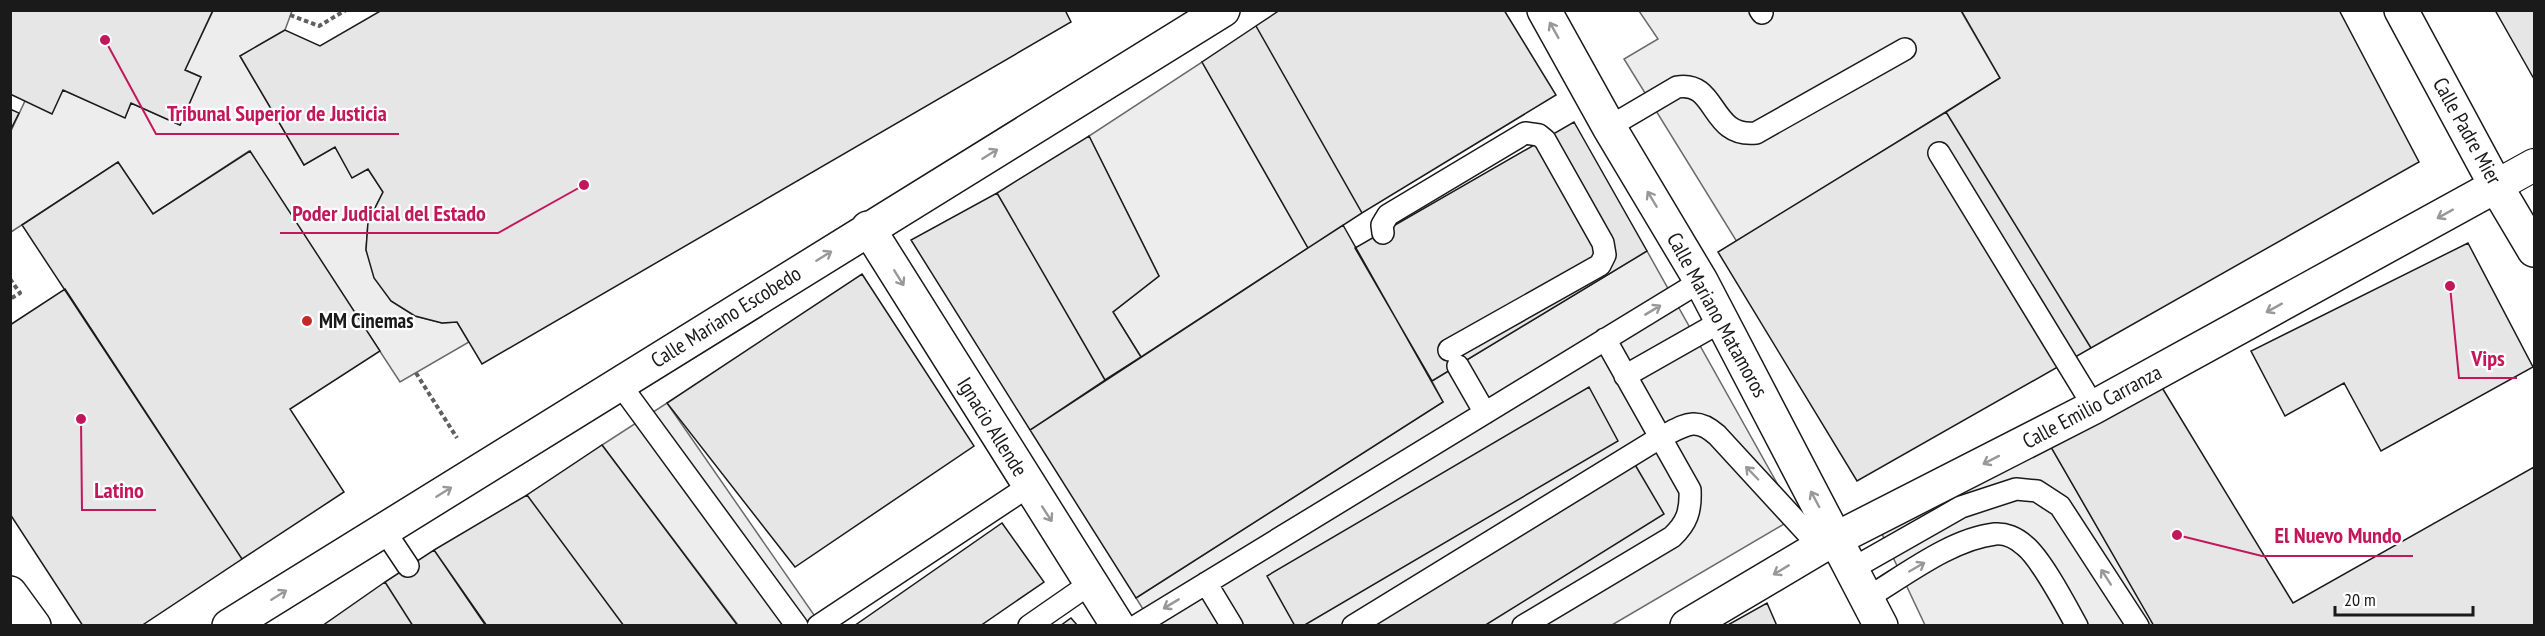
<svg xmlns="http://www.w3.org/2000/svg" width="2545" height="636" font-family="'PT Sans Narrow',sans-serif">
<rect width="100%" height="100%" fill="#fff"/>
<path fill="#ededed" stroke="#6a6a6a" stroke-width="1.5" d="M213 11H292L285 30 240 56 304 165 335 147 352 177 368 169 383 192 368 222 366 250 391 301 415 316 442 323 457 322 469 342 400 382 249 151 153 214 118 162 11 232V131L25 101 63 90 125 117 131 103 180 125 201 77 185 70Z
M1639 11H1961L2000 78 1737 242 1624 59 1658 39Z
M1202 62 1308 248 1141 357 1113 312 1159 276 1089 136Z
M1647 251 1796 517 1612 625H1153L1136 598 1443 402 1432 381Z
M667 403 821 625H738L602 445Z
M2047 440 2154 625H1925L1882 534Z"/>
<path fill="#e6e6e6" stroke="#1a1a1a" stroke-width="1.5" d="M10 10H213L185 70 201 77 180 125 131 103 125 118 63 90 52 114 10 94Z
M382 10H1065L1071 22 482 364 457 322 442 323 415 316 391 301 374 278 366 250 368 222 383 192 368 169 352 178 335 147 304 165 240 56 285 30 320 46Z
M1280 10H1504L1556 95 1362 213 1256 26Z
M1961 10H2339L2419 162 2091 348 1946 112 2000 78Z
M2495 10H2534V79Z
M1256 26 1362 213 1308 248 1202 62Z
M10 109 19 113 10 131Z
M1946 112 2091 348 1857 481 1718 252Z
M1574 122 1647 251 1432 381 1355 248Z
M1089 136 1159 276 1113 312 1141 357 1105 380 997 193Z
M250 151 380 351 290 409 344 492 242 559 22 225 118 162 153 214Z
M997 193 1105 380 1030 430 911 240Z
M1343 225 1443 402 1136 598 1030 430Z
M2468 243 2533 367 2381 451 2344 383 2285 416 2251 351Z
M862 274 974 446 795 567 667 403Z
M65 289 242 559 141 626H83L10 514V325Z
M2158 381 2293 603 2534 467V626H2154L2047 440Z
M1589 387 1618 441 1303 626H1295L1267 576Z
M602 445 738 626H624L527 495Z
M1634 463 1664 514 1484 626H1364Z
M527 495 624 626H486L434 550Z
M1002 523 1044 582 980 626H854Z
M434 550 487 626H413L385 582Z
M385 582 413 626H322Z
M1767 603 1777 626H1726Z
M1071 618 1078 626H1060Z"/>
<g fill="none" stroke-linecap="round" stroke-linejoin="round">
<g stroke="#1a1a1a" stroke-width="24">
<path id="service" d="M1760 10 1762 13
M1609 127 1677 87C1718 80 1709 138 1756 133L1905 49
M1939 153 2094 407
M1383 233 1382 225 1388 215 1525 133 1539 135 1545 140 1603 243 1605 255 1600 265 1449 350
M1458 366 1485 413
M1625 376 1722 321
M619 383 797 626
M384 530 408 566
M1852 569 1961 507 2016 489 2037 491 2060 506 2138 626
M1206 583 1232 626
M1867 598C1904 576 1951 539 1995 534 2005 533 2016 538 2024 545 2041 558 2066 606 2077 626
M818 626 1029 486
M1029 626 1091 583
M1136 626 1701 281
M1353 626 1661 437C1684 426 1695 415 1717 435L1820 547
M1523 626 1672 537C1687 523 1691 511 1690 490L1605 339"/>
</g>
<g stroke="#1a1a1a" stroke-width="34">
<path id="pedestrian" d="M2496 186 2534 165"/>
</g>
<g stroke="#1a1a1a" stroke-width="36">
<path id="minor" d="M868 228 1118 626
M229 626 1223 10
M1687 626 1820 547 2094 407 2496 186"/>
</g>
<g stroke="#1a1a1a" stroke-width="36">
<path id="tertiary" d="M1544 10 1609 127 1701 281 1881 626
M2401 10 2496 186 2534 250
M10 593 34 626"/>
</g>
<path stroke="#5f5f5f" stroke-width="4" stroke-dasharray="4.5 3" stroke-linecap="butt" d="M290 15 319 26 346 10
M10 279 20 293 10 299
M416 373 457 438"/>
<use href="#service" stroke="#fff" stroke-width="21"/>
<use href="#pedestrian" stroke="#fff" stroke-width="32"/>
<use href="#minor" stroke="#fff" stroke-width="33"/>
<use href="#tertiary" stroke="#fff" stroke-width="33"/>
</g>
<defs><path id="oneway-shaft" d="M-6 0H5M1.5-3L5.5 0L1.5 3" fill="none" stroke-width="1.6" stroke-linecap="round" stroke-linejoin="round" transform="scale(1.5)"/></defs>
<g stroke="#989898">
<use href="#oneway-shaft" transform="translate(1554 30) rotate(-119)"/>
<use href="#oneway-shaft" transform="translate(990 154) rotate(-32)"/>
<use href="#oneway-shaft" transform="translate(1652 199) rotate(-121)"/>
<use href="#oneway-shaft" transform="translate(2445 214) rotate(151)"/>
<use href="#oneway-shaft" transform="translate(824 256) rotate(-32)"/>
<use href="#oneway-shaft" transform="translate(899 278) rotate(58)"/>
<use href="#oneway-shaft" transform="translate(2274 308) rotate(151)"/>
<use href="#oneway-shaft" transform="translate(1653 310) rotate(-31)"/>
<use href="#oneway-shaft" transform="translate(1991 460) rotate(153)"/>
<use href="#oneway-shaft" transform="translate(1752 473) rotate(-134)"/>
<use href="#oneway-shaft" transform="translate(444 492) rotate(-32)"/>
<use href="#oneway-shaft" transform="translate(1815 499) rotate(-118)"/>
<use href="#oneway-shaft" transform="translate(1047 514) rotate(57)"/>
<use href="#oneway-shaft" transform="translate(1917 567) rotate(-30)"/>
<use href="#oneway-shaft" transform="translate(1781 570) rotate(149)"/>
<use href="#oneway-shaft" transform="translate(2106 577) rotate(-123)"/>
<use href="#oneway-shaft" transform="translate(279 595) rotate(-32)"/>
<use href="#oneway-shaft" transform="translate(1171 604) rotate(149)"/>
</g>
<circle fill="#c62828" stroke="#fff" stroke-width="2" cx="307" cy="321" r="6"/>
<g text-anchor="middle" stroke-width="4.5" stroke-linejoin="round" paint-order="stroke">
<g font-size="21" fill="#1a1a1a" stroke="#fff">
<text transform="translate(2467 131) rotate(61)" y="7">Calle Padre Mier</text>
<text transform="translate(1717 315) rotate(61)" y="7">Calle Mariano Matamoros</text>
<text transform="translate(726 317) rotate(-32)" y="7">Calle Mariano Escobedo</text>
<text transform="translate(2092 407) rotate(-28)" y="7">Calle Emilio Carranza</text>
<text transform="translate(992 427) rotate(58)" y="7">Ignacio Allende</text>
</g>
<g font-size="21" font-weight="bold" fill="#1a1a1a" stroke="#fff" text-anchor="start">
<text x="319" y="328">MM Cinemas</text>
</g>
</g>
<path fill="none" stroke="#c2185b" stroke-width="2" d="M105 40L156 134H399M584 185L498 233H280M2450 286L2459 378H2517M81 419L82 510H156M2177 535L2262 556H2413"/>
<g fill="#c2185b" stroke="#fff" stroke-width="2">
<circle cx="105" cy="40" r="6"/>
<circle cx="584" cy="185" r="6"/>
<circle cx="2450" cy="286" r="6"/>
<circle cx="81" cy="419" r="6"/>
<circle cx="2177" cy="535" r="6"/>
</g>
<g font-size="22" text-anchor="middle" font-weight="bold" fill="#c2185b" stroke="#fff" stroke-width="4.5" stroke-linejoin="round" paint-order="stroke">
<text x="277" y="121">Tribunal Superior de Justicia</text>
<text x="389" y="221">Poder Judicial del Estado</text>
<text x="2488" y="366">Vips</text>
<text x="119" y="498">Latino</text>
<text x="2338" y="543">El Nuevo Mundo</text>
</g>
<rect width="2545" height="636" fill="none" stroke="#1a1a1a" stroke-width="24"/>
<path d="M2335 606v9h138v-9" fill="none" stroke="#1a1a1a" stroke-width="3"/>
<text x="2344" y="606" font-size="18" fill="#1a1a1a" stroke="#ffffff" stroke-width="4.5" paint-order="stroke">20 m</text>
</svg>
